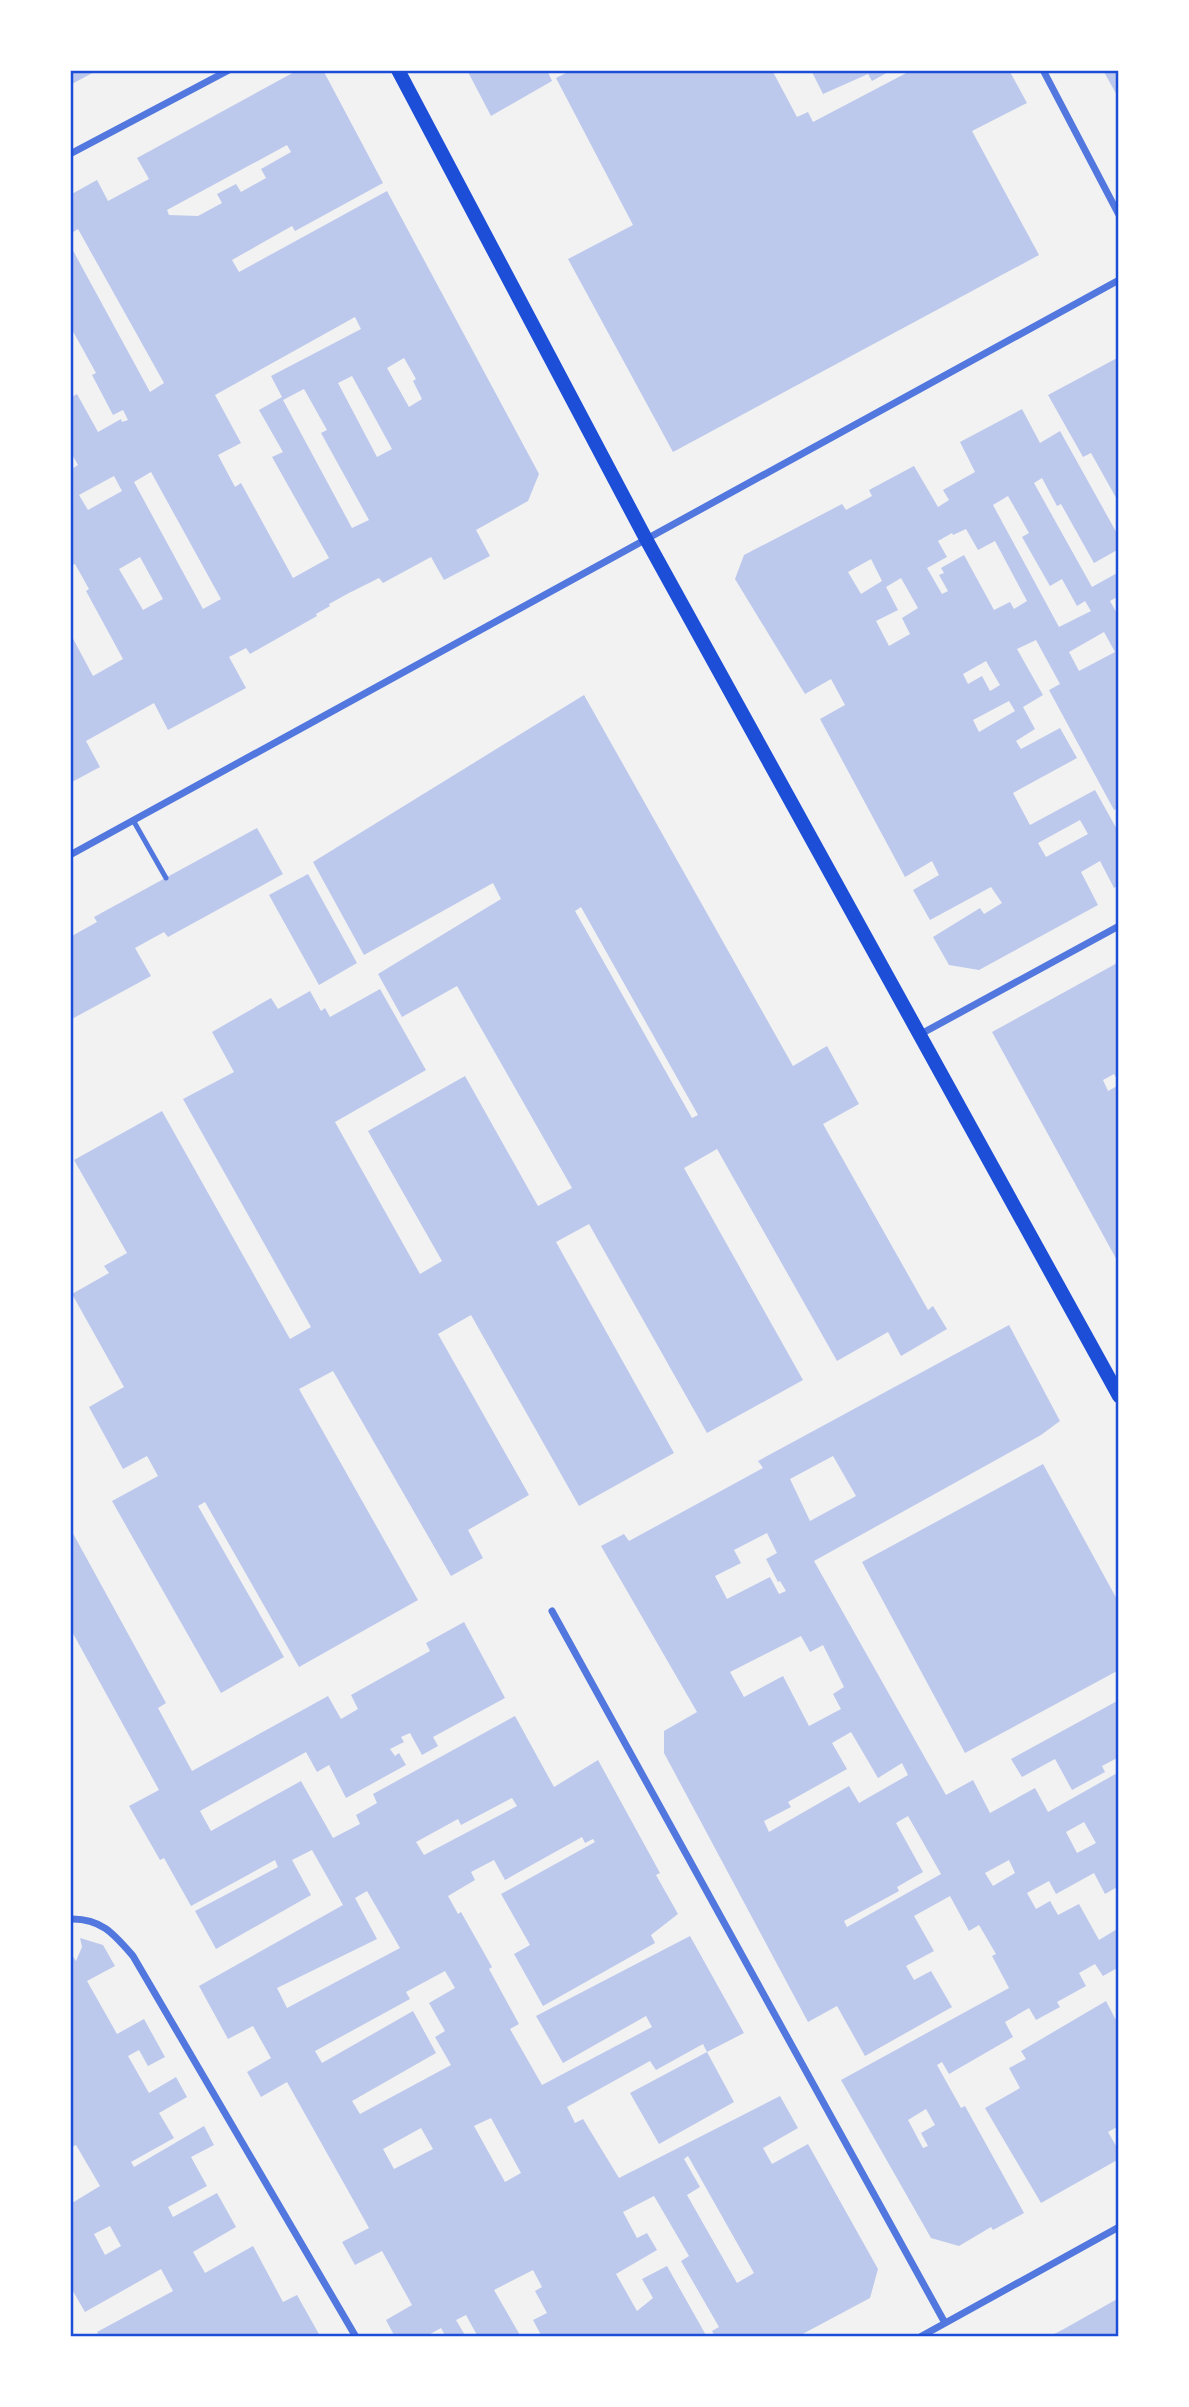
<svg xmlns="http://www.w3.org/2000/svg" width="1189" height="2407" font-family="'PT Serif',serif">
<rect width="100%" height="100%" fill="#f2f2f2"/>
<path fill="#bdc9ec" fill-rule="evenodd" d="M70 70H98L70 85Z
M298 70H323L383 183 295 231 292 226 232 260 239 272 387 191 539 474 528 501 476 530 490 556 444 580 431 557 383 583 379 578 349 593 329 604 330 606 316 614 317 616 250 654 246 648 229 657 246 688 168 730 154 703 86 741 100 767 70 783V633L93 676 123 659 86 591 89 589 75 564 70 566V470L78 465 70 451V398L77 394 98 432 121 419 122 422 128 420 123 410 113 415 92 375 96 373 70 326V245L150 392 164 383 78 229 70 234V195L97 180 108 201 149 179 137 158ZM287 145 291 152 261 169 266 178 241 192 236 184 217 194 222 203 198 216 169 215 167 210ZM355 317 361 329 271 376 282 397 259 410 283 452 272 457 329 558 293 578 241 483 235 487 218 455 241 443 215 395ZM404 358 416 379 413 381 422 399 409 407 387 368ZM352 376 392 449 377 457 338 383ZM304 389 327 430 321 433 369 520 352 528 283 400ZM151 472 221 599 203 609 134 482ZM114 476 122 491 88 510 79 495ZM140 557 163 599 143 610 119 569Z
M467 70H547L552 81 491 116Z
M572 70H772L797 117 808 112 813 122 912 70H1009L1027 103 972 131 1039 255 673 452 568 259 633 225 556 78Z
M811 70H892L872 81 868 74 823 94Z
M1103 70H1119V99Z
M1119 357V503L1091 453 1083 457 1048 395Z
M1022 409 1040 443 1060 431 1119 537V549L1094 563 1061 504 1057 506 1042 478 1034 483 1092 587 1119 572V596L1110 601 1119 617V807L1114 810 1049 690 1060 684 1036 640 1017 649 1043 695 1023 707 1035 729 1016 741 1021 749 1060 728 1077 758 1013 793 1030 825 1095 790 1119 833V885L1114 888 1100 861 1081 872 1098 905 979 970 949 965 933 937 980 908 984 914 1002 903 991 887 930 920 913 890 939 875 932 861 905 877 820 719 845 705 831 679 805 694 735 579 744 555 842 504 846 510 872 496 869 490 914 466 938 507 949 500 943 490 975 472 960 442ZM1008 496 1029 533 1022 537 1050 586 1062 579 1077 606 1085 601 1091 611 1059 627 993 505ZM966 529 978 550 995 541 1027 601 1014 609 1010 602 994 610 964 555 941 568 944 573 939 575 948 591 942 594 927 568 947 557 938 541 952 533 953 535ZM871 559 882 581 861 594 848 572ZM901 578 918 608 902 618 910 634 889 646 876 621 898 610 886 587ZM1104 632 1115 652 1079 671 1069 652ZM986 661 1000 685 990 691 982 676 968 684 963 674ZM1009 701 1015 711 979 732 973 720ZM1080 820 1088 834 1046 857 1038 843Z
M584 695 793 1066 827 1046 859 1104 823 1124 928 1310 933 1306 947 1329 901 1356 888 1332 837 1361 717 1149 684 1168 803 1380 707 1433 589 1224 556 1242 674 1453 579 1506 471 1315 438 1334 529 1495 468 1530 483 1558 451 1576 333 1371 299 1389 418 1600 299 1667 205 1502 198 1506 284 1657 221 1693 112 1501 158 1476 147 1456 123 1469 89 1407 124 1387 72 1294 109 1273 104 1266 127 1253 74 1160 162 1111 290 1339 311 1327 183 1099 234 1072 212 1032 271 998 278 1009 310 991 321 1011 325 1008 330 1017 380 989 426 1070 335 1122 420 1274 442 1261 368 1131 465 1076 538 1206 572 1188 457 986 402 1017 378 974 501 899 493 883 364 955 313 862ZM581 907 648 1026 698 1115 692 1118 575 911Z
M257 828 283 874 168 937 164 932 135 948 151 976 70 1020V937L97 922 94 917Z
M308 874 357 963 319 985 269 895Z
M1119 962V1083L1114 1074 1103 1080 1108 1091 1119 1085V1264L992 1032Z
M1009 1325 1060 1421 1041 1435 814 1561 946 1795 973 1780 990 1813 1035 1788 1048 1812 1119 1772V1886L1105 1894 1094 1873 1056 1894 1049 1881 1027 1893 1036 1909 1050 1901 1058 1915 1079 1904 1099 1940 1119 1928V1967L1103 1976 1095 1964 1079 1973 1086 1986 1057 2002 1060 2007 1036 2020 1029 2008 1005 2022 1013 2037 949 2074 942 2062 937 2065 961 2108 965 2106 1024 2213 993 2230 991 2227 959 2246 931 2238 841 2080 1009 1988 992 1956 996 1954 979 1925 969 1931 950 1896 914 1916 934 1951 906 1966 914 1980 931 1971 952 2007 865 2056 837 2006 808 2022 664 1753V1731L697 1712 601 1546 624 1534 629 1541 763 1468 758 1461ZM833 1456 856 1496 810 1521 790 1479ZM767 1533 777 1553 766 1559 778 1582 780 1581 786 1591 779 1594 770 1577 727 1599 715 1576 741 1563 734 1550ZM801 1636 810 1652 823 1645 844 1687 833 1694 841 1709 809 1726 783 1676 744 1697 730 1672ZM851 1732 878 1778 902 1763 908 1775 859 1803 849 1786 769 1832 764 1821 791 1807 788 1802 847 1769 832 1743ZM908 1816 941 1874 847 1927 844 1921 899 1891 897 1887 923 1872 896 1823ZM1084 1822 1096 1843 1077 1853 1066 1832ZM1009 1860 1015 1873 993 1886 985 1873ZM926 2109 935 2125 921 2133 928 2146 923 2148 908 2120Z
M1043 1464 1119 1603V1670L965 1753 862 1562Z
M70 1528 166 1703 158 1708 192 1771 328 1696 341 1719 358 1709 351 1695 430 1651 426 1643 464 1622 505 1698 433 1737 438 1746 422 1755 410 1733 401 1737 404 1742 390 1749 395 1756 399 1753 406 1765 346 1798 329 1765 317 1772 306 1752 200 1811 211 1831 301 1781 333 1838 360 1824 356 1815 377 1803 373 1794 515 1716 554 1787 598 1760 660 1873 656 1875 678 1914 651 1935 655 1943 543 2006 514 1954 530 1945 501 1894 595 1842 593 1839 585 1843 582 1837 505 1880 494 1860 471 1872 475 1880 448 1896 458 1914 461 1912 492 1967 489 1969 519 2024 510 2029 542 2085 652 2027 646 2016 563 2063 536 2016 690 1936 744 2033 707 2052 703 2044 656 2070 650 2061 567 2107 575 2123 583 2119 619 2178 780 2096 798 2128 763 2148 772 2164 808 2144 878 2269 870 2298 797 2337H715L712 2331 719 2327 681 2261 689 2256 654 2196 623 2212 637 2238 647 2233 657 2250 616 2274 637 2311 653 2298 642 2279 667 2266 707 2337H542L533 2320 547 2313 535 2291 542 2287 533 2270 494 2290 521 2337H478L466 2315 456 2320 466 2337H446L441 2328 425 2337H395L386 2320 412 2305 382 2251 355 2265 342 2242 369 2228 287 2082 261 2097 247 2072 271 2058 253 2026 228 2039 199 1986 343 1905 312 1850 292 1860 311 1895 216 1949 195 1911 278 1867 275 1860 191 1906 164 1858 160 1860 129 1806 159 1790 70 1628ZM512 1798 517 1806 424 1855 416 1842 458 1819 461 1825ZM367 1891 400 1948 287 2008 277 1988 377 1939 355 1898ZM445 1971 455 1988 429 2003 445 2031 435 2037 451 2065 360 2114 352 2101 436 2053 413 2011 322 2063 315 2051 410 1999 406 1992ZM491 2118 521 2173 505 2182 474 2126ZM421 2128 433 2149 394 2169 383 2149ZM688 2156 754 2273 737 2283 687 2195 700 2187 684 2159Z
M1119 1700V1757L1102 1766 1105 1772 1072 1790 1055 1759 1022 1777 1011 1759Z
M80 1938 103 1945 115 1966 87 1981 117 2034 144 2019 165 2057 148 2066 139 2050 128 2056 149 2093 176 2077 187 2097 159 2113 174 2138 131 2162 134 2167 204 2126 214 2145 191 2157 207 2186 168 2207 173 2217 217 2193 236 2227 193 2252 205 2273 253 2246 283 2302 297 2295 320 2336 100 2337 97 2332 173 2291 161 2269 85 2312 70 2286V2199L72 2203 100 2186 76 2145 70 2148V1952L76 1961 82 1947ZM110 2226 121 2246 105 2255 94 2234Z
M1106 2001 1119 2026V2126L1108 2132 1119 2151V2159L1041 2203 985 2108 1020 2088 1009 2068 1026 2059 1021 2051Z
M707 2052 734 2102 659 2144 630 2093Z
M1119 2298V2337H1048L1062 2330Z"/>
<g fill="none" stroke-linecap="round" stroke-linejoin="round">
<path stroke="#5277de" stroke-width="5" d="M133 820 166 878"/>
<path stroke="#5277de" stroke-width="7" d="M1043 70 1119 215
M70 154 229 70
M70 855 1119 280
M919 1035 1119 926
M552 1611 945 2323
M70 1919C101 1918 114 1934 133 1956L356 2337
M920 2337 1119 2227"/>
<path stroke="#1d4ed8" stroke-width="14" d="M398 70 646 539 1119 1396"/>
</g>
<rect width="1189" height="2407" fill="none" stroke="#ffffff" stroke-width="144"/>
<rect x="72" y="72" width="1045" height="2263" fill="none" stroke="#1d4ed8" stroke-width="2.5"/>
</svg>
